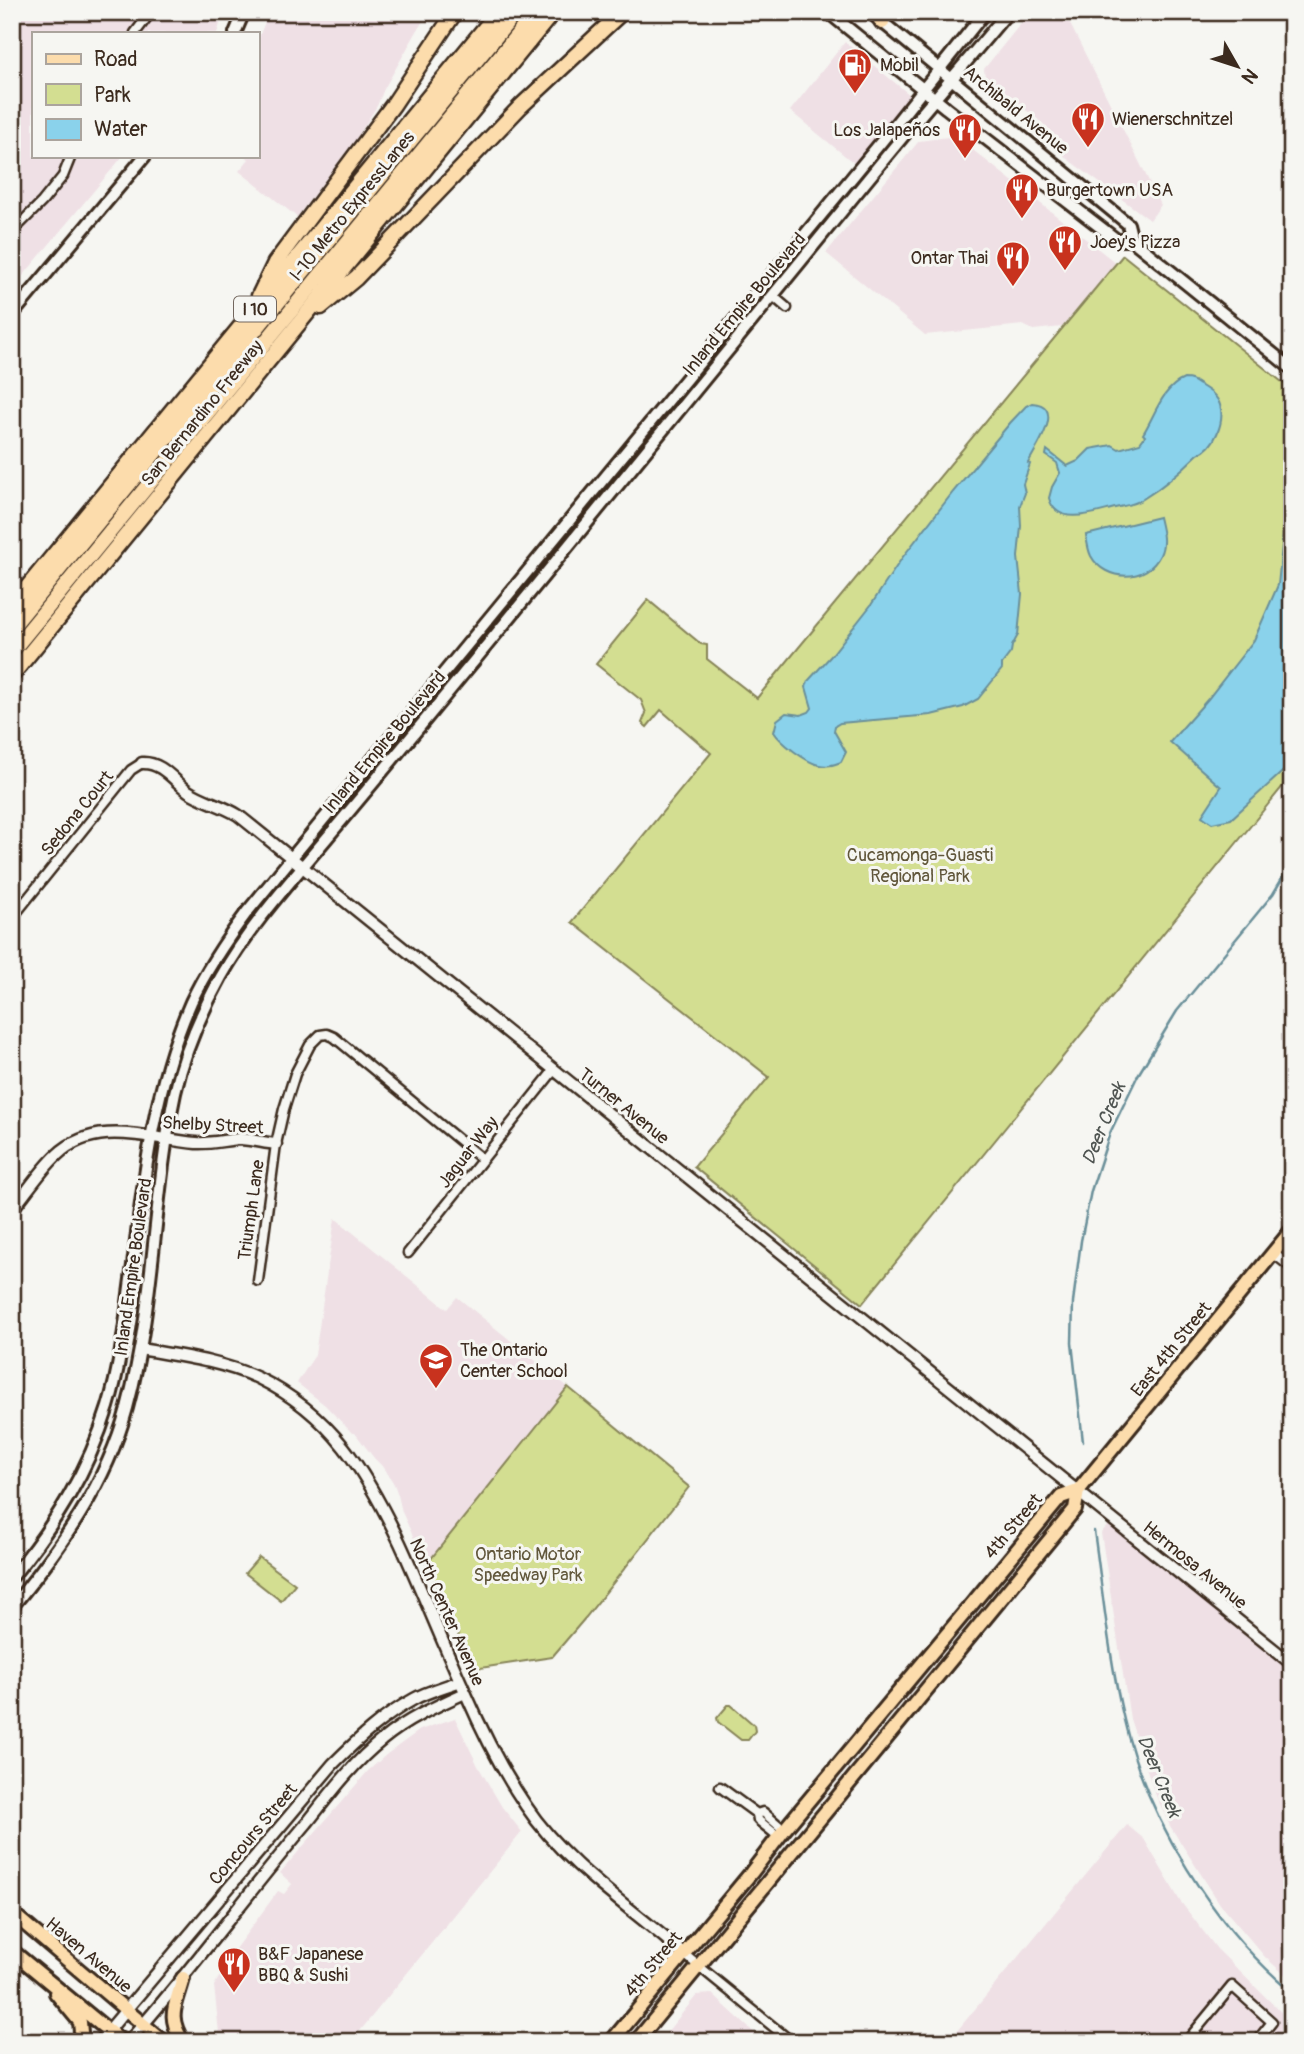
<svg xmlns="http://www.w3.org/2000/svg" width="1304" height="2054" font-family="Pangolin,sans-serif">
<rect width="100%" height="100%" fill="#f6f6f2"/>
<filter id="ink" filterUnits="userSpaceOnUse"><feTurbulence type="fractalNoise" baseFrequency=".0143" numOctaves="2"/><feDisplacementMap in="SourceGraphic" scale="14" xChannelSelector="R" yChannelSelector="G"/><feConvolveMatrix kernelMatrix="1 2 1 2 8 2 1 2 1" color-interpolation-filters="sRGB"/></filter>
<g filter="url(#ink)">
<path fill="#efe0e5" d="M12 12H224L217 33H33V156H123L12 289Z
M269 12H428L384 89 377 106 356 139 297 217 239 171 249 159 245 156H257V42Z
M1030 12H1064L1161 205 1150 220 1066 158 1054 142 1048 128 985 77 984 69Z
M845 42 910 95 855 164 790 111Z
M955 136 1116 263 1062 327 1033 330 1023 325 925 335 826 253 919 141Z
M335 1218 447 1309 457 1297 568 1387 426 1565 402 1512 398 1495 394 1484 385 1469 374 1458 355 1433H352L325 1405 297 1383 315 1355Z
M1109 1524 1292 1672V1981L1265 1957 1220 1904 1170 1826 1154 1791 1130 1719 1101 1533Z
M455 1718 478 1766 502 1807 522 1832 351 2042H220L214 1986 235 1949 278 1891 284 1894 292 1884 280 1873 368 1771 387 1754 420 1730Z
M1127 1825 1144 1839 1180 1901 1217 1949 1292 2023V2042H958L952 2037Z
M712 1994 761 2039 762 2042H659L697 1995Z"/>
<path fill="#d3de91" stroke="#878458" stroke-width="2" d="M1123 255 1292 390V775L862 1304 694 1167 769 1077 572 922 711 753 661 710 647 727 642 723 646 713 641 700 596 664 648 600 701 644 707 645V659L757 698Z
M568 1387 689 1487 586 1617 552 1657 474 1669 426 1565Z
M259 1557 295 1584 281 1601 245 1573Z
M728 1705H731L754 1725 755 1731 748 1740H741L718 1722 717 1718Z"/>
<path fill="#8ad2eb" stroke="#6a8f99" stroke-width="2" d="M1184 379C1192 379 1194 381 1200 385 1208 390 1217 395 1220 405 1225 421 1215 448 1198 454 1183 469 1161 488 1143 499 1134 505 1122 506 1111 509 1092 514 1056 526 1049 498L1052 487 1060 473 1057 463 1046 455 1047 450 1067 466 1078 461 1090 449 1112 445 1119 449 1140 443 1145 436 1143 434C1155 415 1162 388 1184 379Z
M1032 403C1067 405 1036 448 1028 463L1030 464 1023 484 1025 493 1020 506 1021 526 1018 557 1022 594 1018 635 1012 646 1011 652 1002 664V669L978 699 963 707 931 715 840 723 835 726 834 731 846 752 841 762C833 765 827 767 819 765 806 762 781 743 774 732L777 720 786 713 801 715 809 712 812 708 806 687 808 681 830 657 871 605 902 558 953 492 1010 423 1026 406Z
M1292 489V763L1231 819 1212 823 1202 816 1221 787 1170 742 1208 699 1254 640 1278 585 1286 507Z
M1159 517C1162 530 1166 543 1160 555 1147 583 1105 582 1091 556 1088 550 1087 542 1086 535Z"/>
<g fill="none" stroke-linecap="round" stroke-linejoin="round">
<path stroke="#6a8f99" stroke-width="2.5" d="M1292 267V268
M1083 1442 1072 1343 1073 1302 1081 1241 1091 1191 1110 1133 1138 1075 1177 1011 1273 894 1292 862
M1094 1531C1103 1594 1109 1658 1124 1720 1147 1819 1213 1926 1292 1992"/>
<g stroke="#3b2a1e" stroke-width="13">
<path id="minor" d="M135 33 151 12
M12 232 42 202 63 176 71 156
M773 296 787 308
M12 918 131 770 142 763
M408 1253 554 1070
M1273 1253 1292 1268
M258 1281 276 1144 284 1109 295 1074 310 1045 320 1035 327 1034 334 1037 482 1159
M720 1787 757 1814 763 1812 784 1830
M757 1814 758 1820 779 1837
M684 1954 792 2042
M1186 2042 1232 1986 1272 2022 1256 2042"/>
</g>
<g stroke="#3b2a1e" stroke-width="15">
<path id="tertiary" d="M142 763C162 762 173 780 188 791 203 801 222 805 238 815L1292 1664
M12 1210C27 1192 40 1171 57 1155 95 1118 150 1139 196 1143 210 1144 225 1140 239 1139 251 1139 264 1143 276 1144
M140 1349C180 1356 221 1361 258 1378 332 1414 366 1472 400 1543 423 1593 443 1644 466 1694 483 1733 502 1771 526 1806 566 1866 631 1907 684 1954
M99 2042 333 1764C358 1739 383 1716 414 1699 428 1691 445 1687 460 1681
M128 2042C191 1971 246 1895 307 1823 330 1794 353 1763 382 1740 406 1720 436 1706 465 1693"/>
</g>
<g stroke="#3b2a1e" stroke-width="16">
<path id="secondary" d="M828 12 946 108 1117 240H1132L1292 369
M870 12 1128 224 1132 240
M235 33 244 12
M12 315 145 156
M12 1577C55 1524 88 1472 108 1407 122 1361 126 1313 133 1265 144 1176 154 1086 191 1002 206 970 226 940 247 912L882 141 985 12
M12 1607C62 1546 106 1485 127 1408 155 1305 153 1197 175 1093 184 1053 201 1013 221 977 249 927 289 883 326 839 376 780 425 720 474 661 609 497 743 332 877 168 920 115 965 64 1008 12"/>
</g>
<g stroke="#3b2a1e" stroke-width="18">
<path id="primary" d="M12 1913 164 2042
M12 1951 122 2042
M183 1978C176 2006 166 2015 183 2042
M56 1993 80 2022 82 2042
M611 2042 751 1873 784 1830 1061 1497 1078 1491
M636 2042 1075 1509 1078 1491 1292 1230"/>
</g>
<g stroke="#3b2a1e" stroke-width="19">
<path id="motorway" d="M877 12 882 22
M259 296 275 263 393 105 455 12
M321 307 356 278 521 106 622 12
M12 606 498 12
M12 627 516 12
M12 651 536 12
M12 675 553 12"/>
</g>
<use href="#minor" stroke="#f6f6f2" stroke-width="8"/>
<use href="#tertiary" stroke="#f6f6f2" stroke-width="10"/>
<use href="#secondary" stroke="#f6f6f2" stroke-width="10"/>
<use href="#primary" stroke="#fcdcac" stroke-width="12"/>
<use href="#motorway" stroke="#fcdcac" stroke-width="14"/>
</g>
</g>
<defs>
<g id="fuel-pin" transform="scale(1.75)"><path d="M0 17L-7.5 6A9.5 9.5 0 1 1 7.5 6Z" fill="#c8321e" stroke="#f6f6f2"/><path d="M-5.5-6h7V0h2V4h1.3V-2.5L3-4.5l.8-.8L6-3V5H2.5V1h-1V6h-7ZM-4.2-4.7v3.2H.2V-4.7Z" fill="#fff"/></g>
<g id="restaurant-pin" transform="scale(1.75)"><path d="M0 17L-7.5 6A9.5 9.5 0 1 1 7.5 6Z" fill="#c8321e" stroke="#f6f6f2"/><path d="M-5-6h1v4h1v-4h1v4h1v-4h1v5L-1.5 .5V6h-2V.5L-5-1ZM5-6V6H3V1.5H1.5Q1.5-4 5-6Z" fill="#fff"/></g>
<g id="school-pin" transform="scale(1.75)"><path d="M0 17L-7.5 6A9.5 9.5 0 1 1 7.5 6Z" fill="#c8321e" stroke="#f6f6f2"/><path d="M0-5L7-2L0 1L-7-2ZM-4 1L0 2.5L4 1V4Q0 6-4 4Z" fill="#fff"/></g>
</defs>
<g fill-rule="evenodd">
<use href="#fuel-pin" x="855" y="65"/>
<use href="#restaurant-pin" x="1088" y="119"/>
<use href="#restaurant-pin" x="965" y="130"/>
<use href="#restaurant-pin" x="1022" y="190"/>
<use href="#restaurant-pin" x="1065" y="242"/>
<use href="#restaurant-pin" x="1013" y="258"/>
<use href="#school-pin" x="436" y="1360"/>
<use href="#restaurant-pin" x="234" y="1964"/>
</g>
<g text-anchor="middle" stroke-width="6" stroke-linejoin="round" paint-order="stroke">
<rect fill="#f6f6f2" stroke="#73675e" stroke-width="2" x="234" y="296.5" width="42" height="25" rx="5"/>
<g font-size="16" font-weight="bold" fill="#3b2a1e">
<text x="255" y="315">I 10</text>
</g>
<g font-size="18" fill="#3b2a1e" stroke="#f6f6f2" text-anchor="start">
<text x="880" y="71">Mobil</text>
<text x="1112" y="125">Wienerschnitzel</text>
<text x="940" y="136" text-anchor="end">Los Jalapeños</text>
<text x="1046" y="196">Burgertown USA</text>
<text x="1090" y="248">Joey's Pizza</text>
<text x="988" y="264" text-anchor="end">Ontar Thai</text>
<text x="460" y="1356">The Ontario<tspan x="460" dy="21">Center School</tspan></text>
<text x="258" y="1960">B&amp;F Japanese<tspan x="258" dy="21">BBQ &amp; Sushi</tspan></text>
</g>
<g font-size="18" fill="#3b2a1e" stroke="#f6f6f2">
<text transform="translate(1016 110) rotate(39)" y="6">Archibald Avenue</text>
<text transform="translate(352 206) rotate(-51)" y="6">I-10 Metro ExpressLanes</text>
<text transform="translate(744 304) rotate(-50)" y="6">Inland Empire Boulevard</text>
<text transform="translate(202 413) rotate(-51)" y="6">San Bernardino Freeway</text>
<text transform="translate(384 742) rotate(-50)" y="6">Inland Empire Boulevard</text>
<text transform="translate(77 813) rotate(-51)" y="6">Sedona Court</text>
<text transform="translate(624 1106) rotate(39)" y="6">Turner Avenue</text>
<text transform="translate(213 1125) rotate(3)" y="6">Shelby Street</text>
<text transform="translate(468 1152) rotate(-52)" y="6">Jaguar Way</text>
<text transform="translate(251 1210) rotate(-82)" y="6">Triumph Lane</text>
<text transform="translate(133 1267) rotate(-82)" y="6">Inland Empire Boulevard</text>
<text transform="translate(1171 1349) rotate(-51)" y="6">East 4th Street</text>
<text transform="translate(1013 1526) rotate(-50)" y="6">4th Street</text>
<text transform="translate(1195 1565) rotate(39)" y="6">Hermosa Avenue</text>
<text transform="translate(447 1612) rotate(66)" y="6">North Center Avenue</text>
<text transform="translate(253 1834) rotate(-50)" y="6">Concours Street</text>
<text transform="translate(89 1955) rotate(40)" y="6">Haven Avenue</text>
<text transform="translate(653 1964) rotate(-50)" y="6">4th Street</text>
</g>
<g font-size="18" fill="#61573b" stroke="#f6f6f2">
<text x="920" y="861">Cucamonga-Guasti<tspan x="920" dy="21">Regional Park</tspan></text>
<text x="528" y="1560">Ontario Motor<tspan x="528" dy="21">Speedway Park</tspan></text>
</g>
<g font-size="19" font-style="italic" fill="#4f5451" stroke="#f6f6f2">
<text transform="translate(1103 1123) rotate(-68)" y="7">Deer Creek</text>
<text transform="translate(1160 1776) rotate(68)" y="7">Deer Creek</text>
</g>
</g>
<rect width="1304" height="2054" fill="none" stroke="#f6f6f2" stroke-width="42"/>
<rect x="21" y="21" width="1262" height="2012" fill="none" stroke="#3b2a1e" stroke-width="2.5" filter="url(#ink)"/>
<rect x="32" y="32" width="228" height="126" fill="#f6f6f2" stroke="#aba49d" stroke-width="2"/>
<rect x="46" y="54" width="35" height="10" fill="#fcdcac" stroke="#aba49d" stroke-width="2"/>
<text x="94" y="66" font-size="21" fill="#3b2a1e">Road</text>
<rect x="46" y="84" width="35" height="21" fill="#d3de91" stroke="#aba49d" stroke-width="2"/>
<text x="94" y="102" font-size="21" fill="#3b2a1e">Park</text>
<rect x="46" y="119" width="35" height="21" fill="#8ad2eb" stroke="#aba49d" stroke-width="2"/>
<text x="94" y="136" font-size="21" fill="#3b2a1e">Water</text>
<g transform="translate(1237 66) rotate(129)" stroke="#f6f6f2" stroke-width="5" paint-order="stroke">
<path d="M0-5L12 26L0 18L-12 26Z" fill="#3b2a1e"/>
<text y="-10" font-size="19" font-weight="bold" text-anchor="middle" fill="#3b2a1e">N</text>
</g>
</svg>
